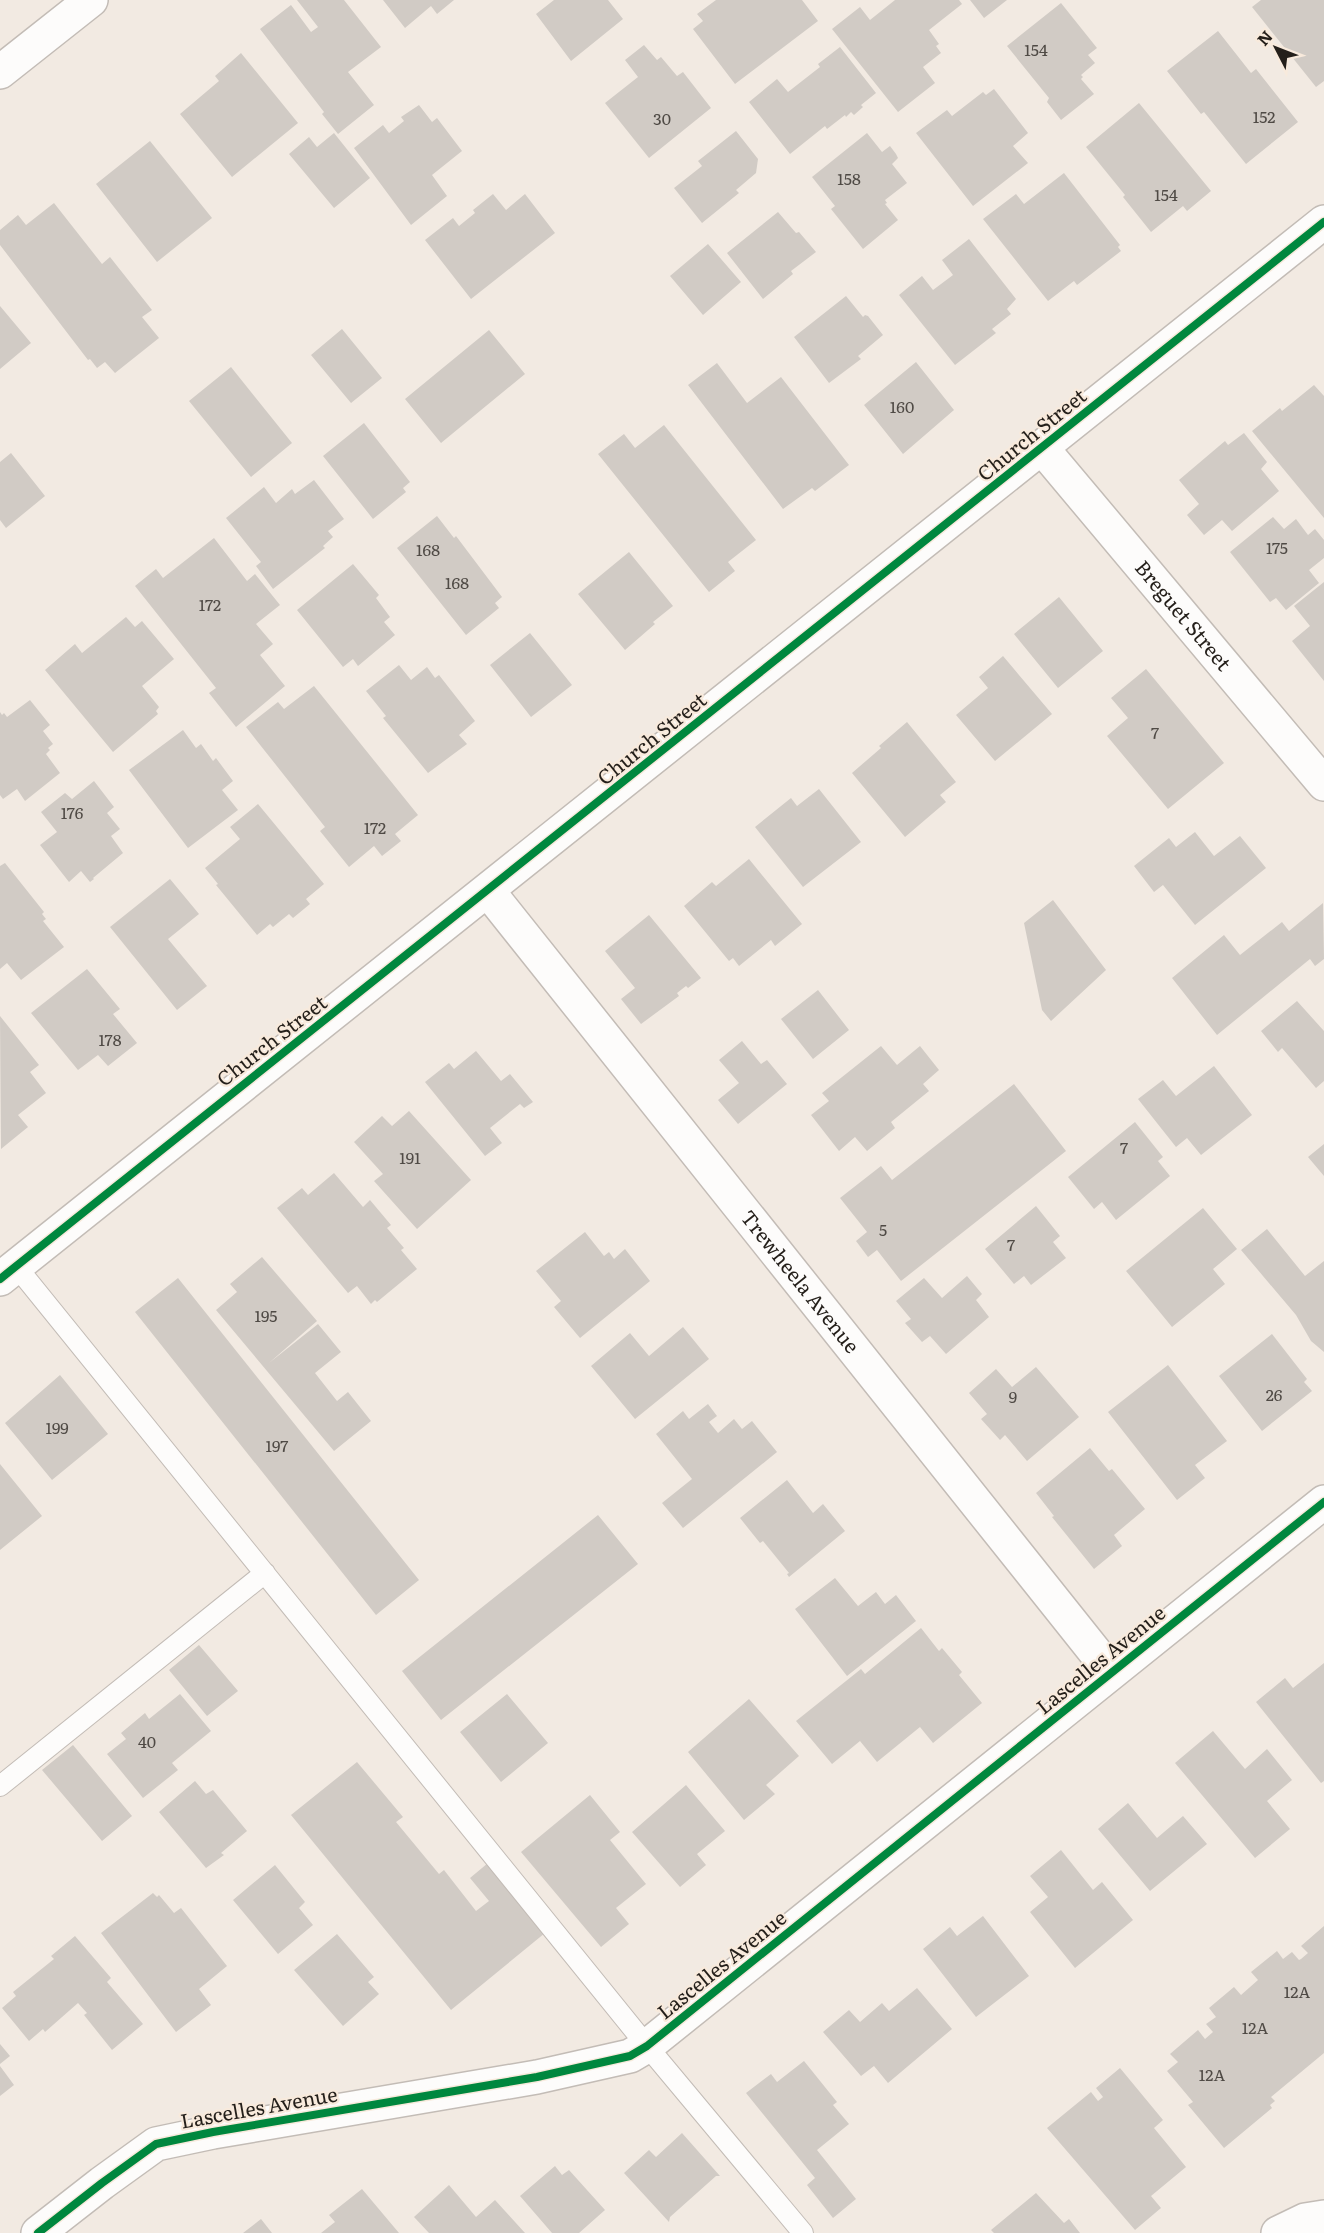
<svg xmlns="http://www.w3.org/2000/svg" width="1324" height="2233" font-family="Literata,serif">
<rect width="100%" height="100%" fill="#f2eae2"/>
<path fill="#d1cbc5" d="M297 0H344L381 47 348 72 374 105 338 134 322 114 324 112 260 29 291 5 311 32 318 27Z
M383 0H454L437 14 431 6 405 28Z
M554 0H608L623 19 571 61 536 14Z
M716 0H802L818 21 735 84 693 29 703 21 697 14Z
M895 0H959L962 4 929 30 939 44 936 46 941 53 923 67 935 83 898 112 832 29 860 7 870 20Z
M970 0H1007L984 18Z
M1261 0H1324V81L1316 87 1252 7Z
M1061 3 1097 48 1088 55 1095 63 1081 75 1083 77 1081 79 1094 94 1061 120 1047 102 1049 98 1007 46Z
M1218 31 1251 73 1256 69 1298 122 1246 164 1204 112 1201 114 1167 71Z
M644 45 657 60 661 57 677 76 683 72 711 108 649 158 605 103 638 77 625 60Z
M840 47 876 93 861 105 863 107 854 115 851 112 846 117 845 115 827 129 825 126 790 154 749 102 777 79 788 92 820 67 818 64Z
M241 53 298 123 232 177 180 114 219 81 215 76Z
M994 89 1028 133 1013 146 1028 163 973 206 916 133 947 110 952 116 983 92 986 95Z
M1139 103 1211 191 1187 211 1183 206 1151 232 1123 197 1125 195 1086 147Z
M419 105 432 122 437 118 462 151 432 175 447 196 411 225 354 148 383 125 389 133 404 121 401 117Z
M736 131 758 159 756 173 736 190 739 193 702 223 674 188 702 166 698 161Z
M334 133 370 178 334 208 289 154 309 137 317 147Z
M867 133 882 152 890 146 896 154 898 158 892 164 907 183 885 200 887 203 885 204 898 220 863 249 831 209 835 206 812 177Z
M150 141 212 218 157 262 96 184Z
M1064 173 1120 245 1118 247 1121 251 1077 285 1074 281 1048 301 983 219 1016 194 1024 204Z
M493 194 506 210 525 194 555 233 471 299 425 240 453 218 459 226 475 213 473 210Z
M54 203 102 264 110 257 152 310 142 317 159 338 115 373 105 362 97 368 90 359 88 360 0 245V230L18 215 26 225Z
M778 212 796 233 799 232 816 252 791 271 793 274 763 299 727 253Z
M969 239 1016 299 1007 309 1011 314 992 329 996 333 955 365 899 295 922 276 933 290 953 275 942 260Z
M708 244 741 282 703 315 670 276Z
M846 296 863 317 865 315 868 316 883 335 858 356 861 359 829 383 794 337Z
M0 306 31 343 0 369Z
M342 329 382 378 351 403 311 355Z
M489 330 525 374 441 443 405 399Z
M916 362 954 410 903 454 864 405Z
M717 363 747 403 781 377 849 465 815 491 812 488 783 509 688 385Z
M231 367 292 443 251 477 189 401Z
M1314 385 1324 396V518L1252 431 1280 408 1282 411Z
M364 423 410 482 403 488 406 492 373 519 323 456Z
M664 425 756 540 728 562 735 571 709 592 598 454 624 434 635 448Z
M1244 433 1267 462 1261 469 1279 491 1232 531 1222 520 1204 535 1187 515 1199 504 1179 480 1225 441 1228 445Z
M11 453 45 496 6 528 0 520V462Z
M314 480 344 519 328 531 333 537 323 546 325 548 273 589 256 566 261 562 226 518 264 487 276 503 292 489 295 494Z
M437 516 454 538 456 536 502 597 495 603 499 608 466 635 397 548Z
M1273 517 1284 529 1296 519 1308 535 1315 529 1324 540V558L1309 570 1319 583 1286 610 1276 598 1270 602 1230 552Z
M214 538 247 581 255 574 280 605 256 624 273 644 260 655 285 686 236 727 209 693 216 688 135 586 156 569 163 578Z
M629 552 673 606 653 622 655 624 625 650 578 594Z
M353 564 379 595 376 598 390 617 384 622 395 635 358 666 353 659 343 667 297 610Z
M1324 582V681L1292 641 1310 626 1294 606Z
M1059 597 1103 651 1058 688 1014 634Z
M126 617 135 627 142 621 174 659 142 686 159 707 156 711 158 714 113 752 45 670 75 644 82 653Z
M530 633 572 685 531 717 490 665Z
M1003 656 1052 714 995 761 956 715 988 688 979 677Z
M399 665 411 680 427 667 435 678 439 675 475 721 459 735 467 744 428 773 383 718 386 716 366 691Z
M1146 669 1224 763 1168 809 1107 736 1128 718 1111 698Z
M314 686 418 815 395 834 401 841 382 856 374 846 349 867 320 831 325 827 246 727 278 702 284 709Z
M30 700 50 725 43 731 53 744 48 748 50 750 46 754 60 773 25 801 17 789 3 799 0 795V712L2 715 4 713 7 717Z
M907 722 956 782 940 795 946 802 905 837 852 773 881 748 879 746Z
M183 730 196 748 201 744 213 761 216 758 233 781 222 790 238 810 188 848 129 770Z
M94 781 114 807 107 813 120 829 111 836 123 853 93 878 94 879 90 882 81 871 69 882 40 845 57 832 41 812 65 793 72 799Z
M819 789 861 842 803 887 755 827 791 798 797 806Z
M258 804 324 884 306 899 310 904 293 918 289 914 273 927 270 924 257 935 216 885 218 884 205 868 240 839 230 827Z
M1195 832 1214 856 1240 836 1266 868 1195 925 1163 885 1154 892 1134 866 1169 838 1176 847Z
M749 859 802 924 775 946 771 940 739 966 733 958 729 961 684 906 712 882 716 886Z
M5 863 44 912 42 914 46 919 43 921 64 947 21 980 7 963 0 969V866Z
M170 879 199 914 168 939 207 986 177 1010 110 927Z
M1053 900 1106 970 1051 1021 1042 1010 1024 923Z
M1323 903 1324 959 1315 966 1310 959 1217 1035 1172 978 1224 935 1240 955 1282 922 1289 931Z
M649 915 701 978 688 988 686 986 677 993 679 996 641 1024 621 999 635 988 605 951Z
M87 969 120 1009 113 1014 137 1043 108 1066 98 1055 78 1070 31 1013Z
M818 990 849 1030 813 1059 781 1019Z
M1297 1001 1324 1031V1081L1316 1088 1282 1048 1278 1052 1261 1031Z
M0 1016 39 1065 30 1072 46 1093 18 1115 28 1127 1 1149Z
M742 1041 761 1064 767 1060 787 1084 738 1124 718 1100 739 1083 719 1060Z
M881 1046 897 1065 920 1046 939 1070 923 1084 929 1091 891 1122 895 1128 867 1151 855 1137 839 1151 811 1115 829 1101 822 1093Z
M476 1051 501 1081 510 1074 533 1102 524 1108 520 1104 490 1128 502 1143 485 1156 425 1082 449 1063 454 1069Z
M1214 1066 1252 1115 1201 1155 1187 1138 1176 1147 1138 1099 1163 1080 1176 1096Z
M1014 1084 1066 1151 901 1281 877 1250 868 1257 856 1241 867 1232 840 1198 881 1166 892 1180Z
M409 1111 471 1180 417 1229 374 1181 383 1174 354 1142 382 1116 392 1126Z
M1135 1122 1163 1157 1158 1161 1170 1176 1116 1220 1102 1202 1094 1209 1068 1177Z
M1324 1144V1176L1308 1157Z
M334 1173 363 1207 370 1200 391 1225 387 1228 404 1248 401 1250 417 1269 377 1302 375 1300 371 1304 357 1286 348 1293 277 1208 302 1188 308 1195Z
M1036 1206 1060 1236 1053 1242 1066 1258 1031 1285 1024 1276 1014 1284 985 1249Z
M1203 1208 1237 1249 1213 1269 1225 1284 1172 1327 1126 1271Z
M1267 1229 1305 1276 1324 1261V1352L1311 1341 1296 1315 1241 1250Z
M585 1232 604 1256 609 1252 614 1259 625 1249 650 1281 580 1338 554 1307 561 1301 536 1271Z
M262 1257 317 1321 269 1363 318 1324 341 1352 315 1373 337 1401 348 1392 371 1421 334 1451 216 1310 237 1292 230 1284Z
M967 1276 982 1294 976 1300 989 1317 946 1354 930 1336 922 1342 905 1323 911 1319 896 1301 924 1278 942 1298Z
M178 1278 419 1580 376 1615 135 1312Z
M683 1327 709 1359 635 1419 591 1366 630 1333 649 1356Z
M1272 1334 1307 1379 1304 1382 1312 1391 1262 1431 1219 1376Z
M1168 1365 1227 1441 1195 1465 1205 1478 1177 1500 1108 1412Z
M1036 1367 1079 1417 1027 1461 1005 1435 1000 1440 981 1419 987 1414 969 1393 996 1369 1012 1387Z
M60 1375 108 1434 52 1480 5 1423Z
M708 1404 717 1416 709 1422 718 1433 734 1419 742 1429 752 1421 777 1452 683 1528 662 1503 692 1479 656 1434 683 1411 689 1419Z
M1090 1448 1109 1471 1112 1469 1145 1509 1114 1535 1122 1546 1094 1569 1052 1517 1054 1516 1036 1493Z
M0 1464 42 1516 0 1550Z
M787 1480 813 1513 823 1504 845 1531 789 1577 787 1574 789 1573 763 1541 760 1543 740 1518Z
M598 1515 638 1564 441 1720 402 1671Z
M835 1578 858 1606 876 1592 885 1604 896 1595 916 1621 847 1676 795 1609Z
M921 1628 939 1651 942 1648 962 1672 959 1675 982 1703 933 1743 920 1727 877 1762 860 1741 832 1764 796 1721 861 1669 865 1674Z
M199 1645 238 1691 207 1716 169 1670Z
M1324 1663V1781L1321 1783 1256 1702 1285 1678 1293 1688Z
M180 1694 211 1731 172 1763 178 1770 143 1798 107 1754 126 1739 121 1733 145 1713 149 1719Z
M507 1694 548 1743 501 1782 460 1732Z
M749 1699 799 1756 766 1785 775 1794 744 1820 688 1752Z
M1213 1731 1245 1769 1267 1749 1292 1780 1267 1801 1290 1829 1255 1858 1175 1763Z
M73 1745 132 1816 102 1841 42 1770Z
M357 1762 403 1817 396 1822 439 1874 444 1870 476 1911 489 1901 470 1878 488 1863 545 1933 451 2010 291 1815Z
M195 1781 206 1794 213 1790 247 1831 221 1853 224 1855 206 1868 159 1812Z
M686 1785 725 1831 697 1854 706 1865 680 1887 632 1832Z
M590 1795 620 1832 610 1840 646 1884 616 1908 629 1924 601 1947 521 1852Z
M1128 1803 1157 1838 1183 1816 1207 1844 1150 1891 1098 1829Z
M1061 1850 1093 1890 1102 1882 1133 1920 1075 1968 1030 1912 1048 1897 1030 1876Z
M275 1865 305 1902 299 1908 313 1925 278 1954 233 1900Z
M153 1893 157 1897 159 1895 174 1913 181 1908 227 1966 199 1989 211 2005 176 2032 101 1933Z
M983 1916 1029 1976 976 2017 923 1949 950 1927 957 1936Z
M1324 1926V2053L1271 2097 1275 2101 1270 2105 1272 2108 1224 2148 1188 2105 1193 2102 1167 2071 1178 2062 1170 2054 1198 2030 1205 2039 1213 2032 1206 2024 1216 2017 1209 2008 1234 1987 1241 1995 1258 1980 1251 1972 1277 1951 1283 1959 1292 1952 1299 1960 1301 1959 1308 1953 1301 1946Z
M337 1934 374 1977 368 1982 379 1994 343 2026 294 1970Z
M75 1936 111 1978 107 1982 143 2024 112 2050 84 2015 87 2013 78 2003 45 2032 43 2029 29 2041 2 2008 16 1996 13 1992 54 1959 51 1956Z
M917 1988 952 2029 888 2083 874 2066 861 2076 823 2032 849 2010 860 2022 882 2003 889 2011Z
M0 2044 10 2056 0 2064Z
M804 2061 837 2102 833 2105 849 2124 817 2150 856 2199 833 2218 807 2185 815 2178 746 2093 771 2074 777 2082Z
M0 2066 14 2085 0 2096Z
M1120 2068 1163 2120 1154 2128 1186 2167 1151 2196 1161 2208 1135 2230 1047 2128 1091 2092 1098 2101 1103 2097 1096 2088Z
M682 2133 720 2176H716L670 2217 669 2222 624 2173 649 2150 656 2157Z
M555 2166 562 2175 569 2170 605 2210 579 2233H552L520 2196Z
M449 2185 476 2217 495 2200 525 2233H429L414 2217Z
M362 2189 399 2233H321L335 2222 329 2215Z
M1036 2193 1064 2223 1069 2219 1080 2233H994L991 2230Z
M261 2219 272 2233H243Z"/>
<g fill="none" stroke-linecap="round" stroke-linejoin="round">
<g stroke="#c3bcb6" stroke-width="22">
<path id="service" d="M16 1266 647 2046 803 2233
M0 1786 265 1573"/>
</g>
<g stroke="#c3bcb6" stroke-width="36">
<g id="minor">
<path d="M0 72 91 0"/>
<path id="s1" d="M1042 448 1324 784"/>
<path id="s2" d="M488 891 1111 1672"/>
<path d="M38 2233 102 2183 156 2144 213 2132 537 2077 630 2056 647 2046 1324 1502"/>
<path d="M1278 2233 1305 2220 1324 2217"/>
</g>
</g>
<g stroke="#c3bcb6" stroke-width="36">
<path id="tertiary" d="M0 1279 1324 222"/>
</g>
<use href="#service" stroke="#fdfcfb" stroke-width="20"/>
<use href="#minor" stroke="#fdfcfb" stroke-width="33"/>
<use href="#tertiary" stroke="#fdfcfb" stroke-width="33"/>
<g stroke="#f8eadc" stroke-width="11">
<path id="cycleway" d="M0 1279 1324 222
M38 2233 102 2183 156 2144 213 2132 537 2077 630 2056 647 2046 1324 1502"/>
</g>
<use href="#cycleway" stroke="#00873e" stroke-width="8"/>
</g>
<g text-anchor="middle" stroke-width="4.5" stroke-linejoin="round" paint-order="stroke">
<g font-size="16" fill="#4f4a45">
<text x="1036" y="56">154</text>
<text x="1264" y="123">152</text>
<text x="662" y="125">30</text>
<text x="849" y="185">158</text>
<text x="1166" y="201">154</text>
<text x="902" y="413">160</text>
<text x="1277" y="554">175</text>
<text x="428" y="556">168</text>
<text x="457" y="589">168</text>
<text x="210" y="611">172</text>
<text x="1155" y="739">7</text>
<text x="72" y="819">176</text>
<text x="375" y="834">172</text>
<text x="110" y="1046">178</text>
<text x="1124" y="1154">7</text>
<text x="410" y="1164">191</text>
<text x="883" y="1236">5</text>
<text x="1011" y="1251">7</text>
<text x="266" y="1322">195</text>
<text x="1274" y="1401">26</text>
<text x="1013" y="1403">9</text>
<text x="57" y="1434">199</text>
<text x="277" y="1452">197</text>
<text x="147" y="1748">40</text>
<text x="1297" y="1998">12A</text>
<text x="1255" y="2034">12A</text>
<text x="1212" y="2081">12A</text>
</g>
<g font-size="20" fill="#241f1a" stroke="#f8eadc">
<text transform="translate(1032 435) rotate(-39)" y="7">Church Street</text>
<text dy="7" stroke="none"><textPath href="#s1" startOffset="219">Breguet Street</textPath></text>
<text transform="translate(652 739) rotate(-39)" y="7">Church Street</text>
<text transform="translate(272 1041) rotate(-38)" y="7">Church Street</text>
<text dy="7" stroke="none"><textPath href="#s2" startOffset="500">Trewheela Avenue</textPath></text>
<text transform="translate(1101 1660) rotate(-39)" y="7">Lascelles Avenue</text>
<text transform="translate(722 1965) rotate(-39)" y="7">Lascelles Avenue</text>
<text transform="translate(259 2108) rotate(-10)" y="7">Lascelles Avenue</text>
</g>
</g>
<g transform="translate(1276 48) rotate(312)" stroke="#f8eadc" stroke-width="4.5" paint-order="stroke">
<path d="M0-4.5L10 22L0 15L-10 22Z" fill="#241f1a"/>
<text y="-9" font-size="16" font-weight="bold" text-anchor="middle" fill="#241f1a">N</text>
</g>
</svg>
